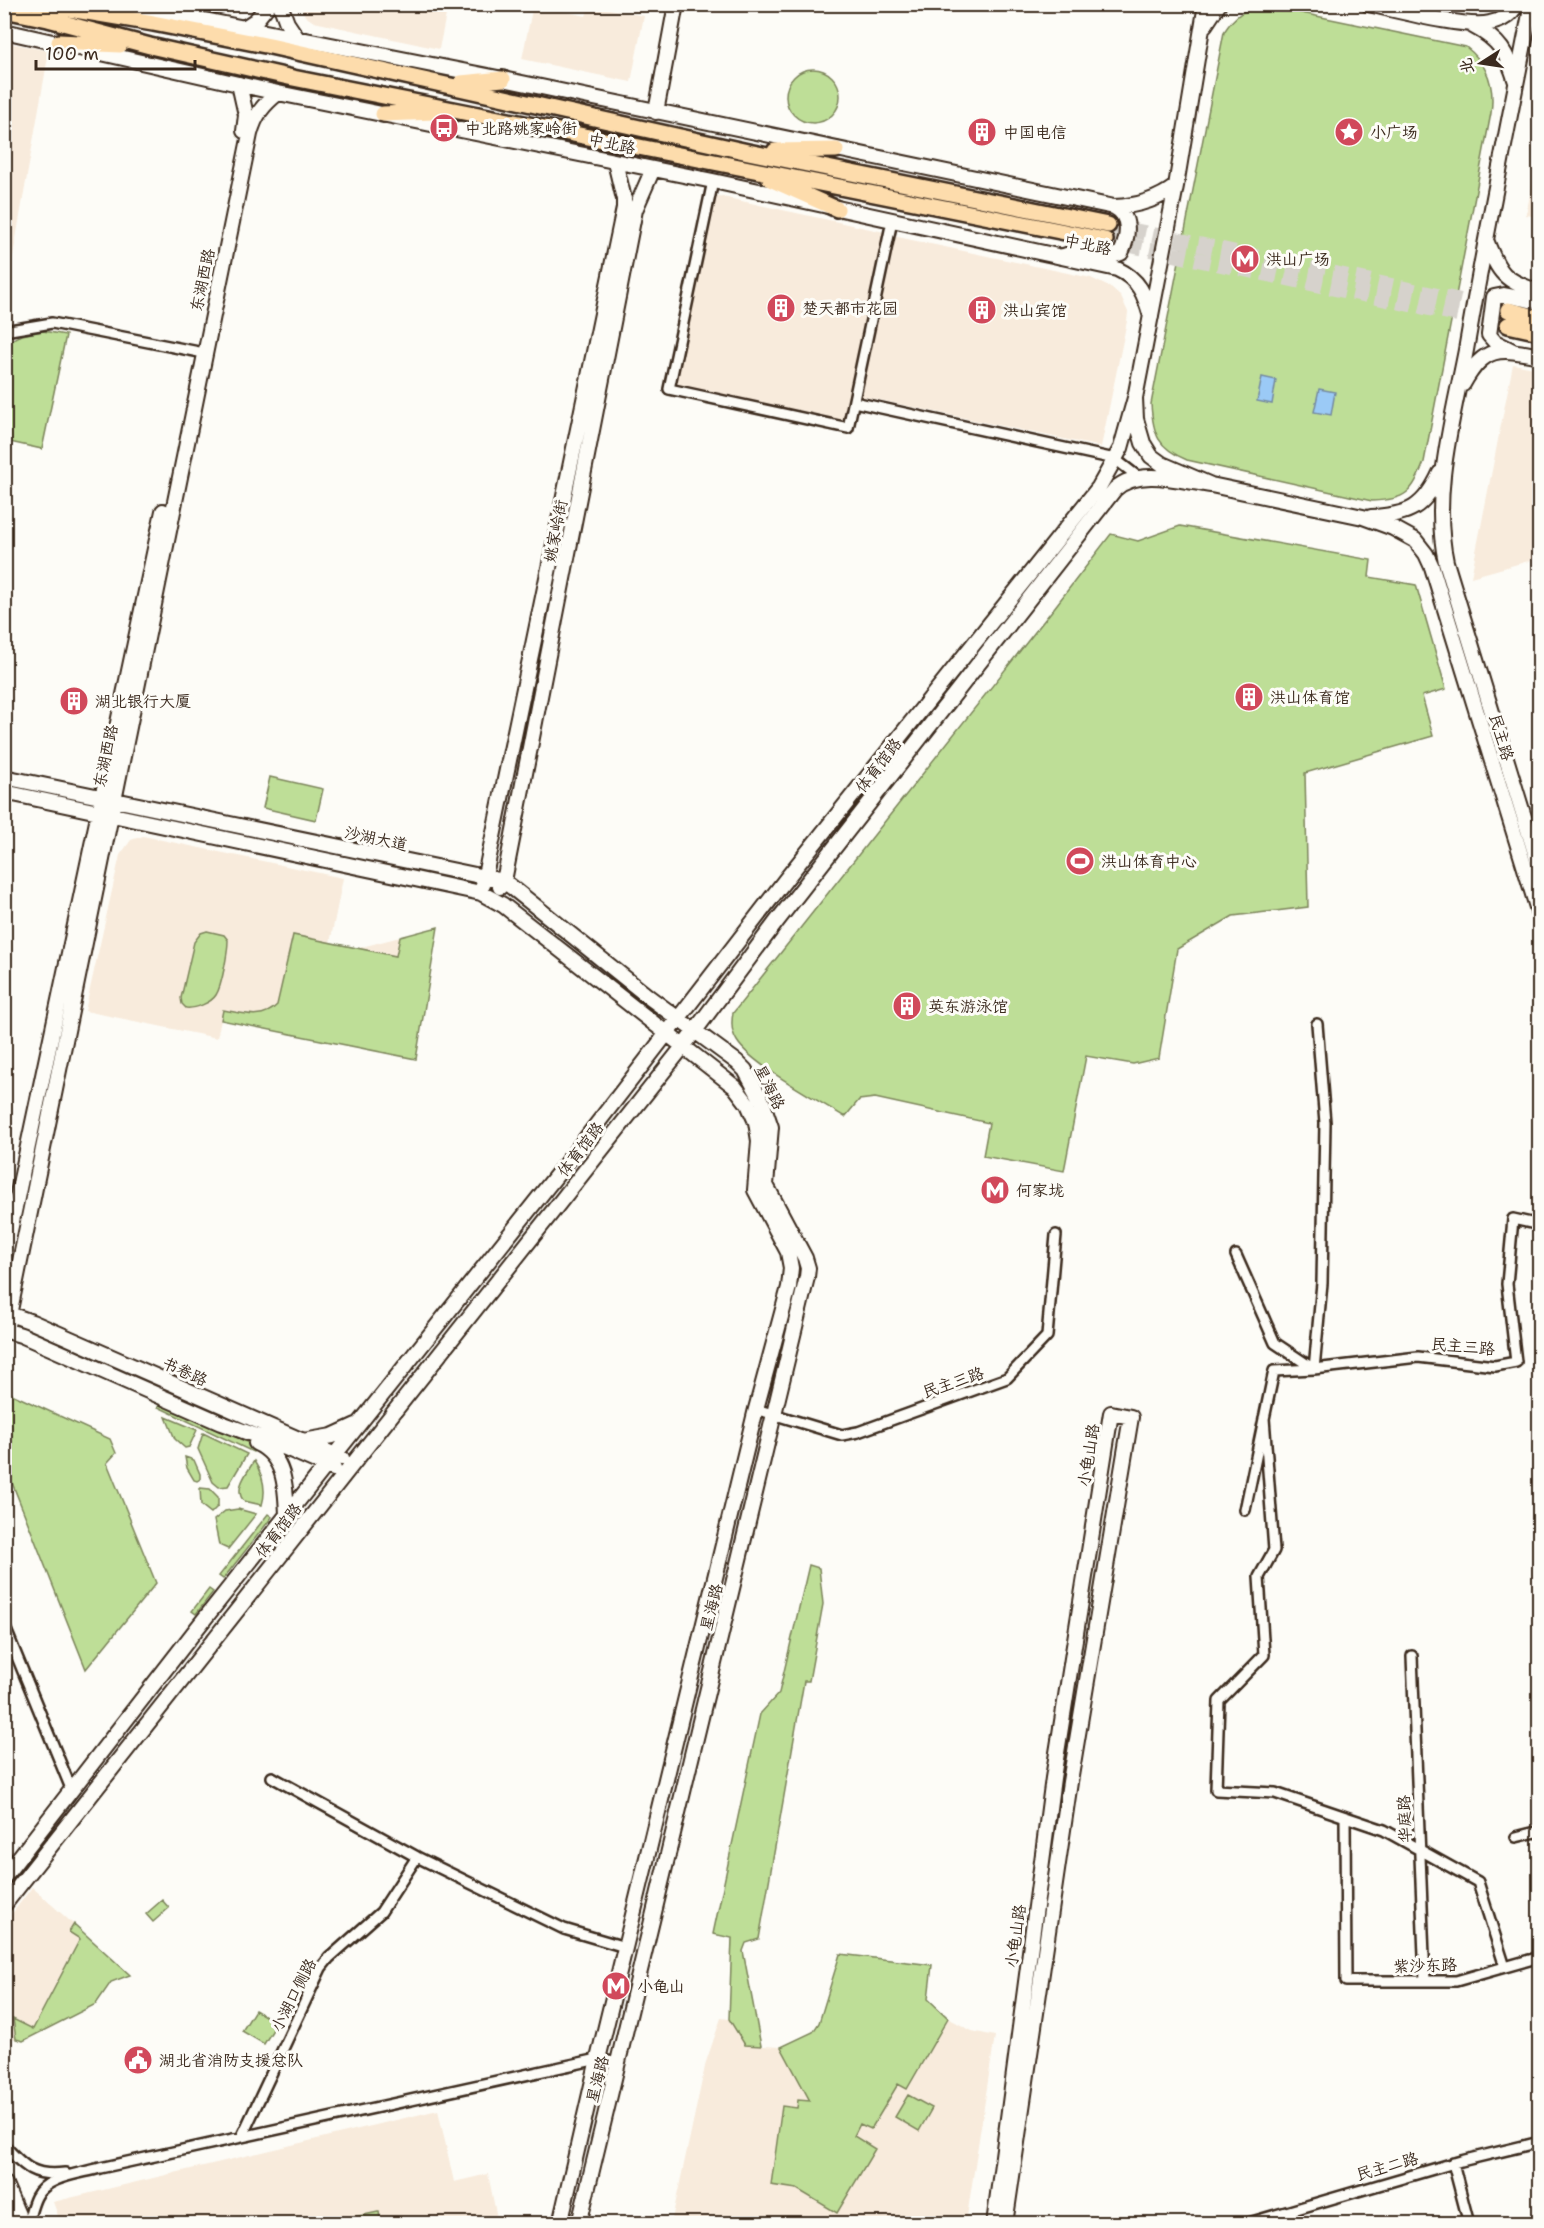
<svg xmlns="http://www.w3.org/2000/svg" width="1544" height="2228" font-family="'Shantell Sans','LXGW WenKai TC',sans-serif">
<rect width="100%" height="100%" fill="#fdfcf7"/>
<filter id="ink" filterUnits="userSpaceOnUse"><feTurbulence type="fractalNoise" baseFrequency=".0167" numOctaves="2"/><feDisplacementMap in="SourceGraphic" scale="12" xChannelSelector="R" yChannelSelector="G"/><feConvolveMatrix kernelMatrix="1 2 1 2 8 2 1 2 1" color-interpolation-filters="sRGB"/></filter>
<g filter="url(#ink)">
<path fill="#f8ebdc" d="M300 5H448L439 49 314 22 305 16Z
M533 5 586 16 590 5 644 16 631 82 522 59Z
M5 42 49 51 5 301 4 42Z
M1539 150 1540 217H1539L1526 215Z
M714 195 884 232 843 424 673 386Z
M893 236 1091 278 1111 288 1121 297 1128 312 1127 321 1101 447 860 396Z
M1513 364 1539 369V558L1471 577Z
M143 836 343 878 330 943 358 948 438 927 416 1059 221 1020 217 1038 85 1011 120 855 131 840Z
M32 1887 130 1975 111 1982 96 2004 23 2041 5 2037V1923Z
M721 2018 729 2019 745 2045 781 2047 831 2140 853 2136 861 2123 871 2129 898 2083 907 2088 948 2018 972 2031 995 2036 966 2223 671 2224 706 2062Z
M438 2110 454 2182 488 2174 498 2223 61 2224 53 2202Z"/>
<path fill="#bede97" stroke="#7c845a" stroke-width="1.5" d="M1263 5 1466 47C1488 64 1495 86 1491 113L1424 462C1412 493 1406 500 1372 501L1187 460C1158 448 1153 435 1151 404L1224 32C1235 15 1244 9 1263 5Z
M786 96a27 27 0 1 1 54 0a27 27 0 1 1-54 0Z
M43 331 66 335 42 449 5 441 4 352C9 334 27 334 43 331Z
M1180 526 1371 560 1369 577 1416 585 1446 689 1422 696 1433 736 1305 773 1308 907 1233 916 1177 949 1159 1058 1133 1064 1086 1056 1064 1171 983 1156 989 1123 875 1098 859 1100 845 1117C818 1100 752 1065 737 1041 731 1032 731 1023 733 1013L1054 608 1111 534 1138 541Z
M270 777 323 789 316 820 263 808Z
M438 927 416 1059 221 1020 223 1010C242 1013 262 1021 277 1005L293 935 396 956 400 937Z
M207 931 224 935 228 940C228 951 222 986 216 995 211 1003 195 1009 186 1008L182 1004 181 998 194 942 201 933Z
M5 1391 110 1439 116 1453 107 1463 156 1583 86 1669 5 1465Z
M161 1401 255 1446 253 1452 158 1407Z
M166 1417 197 1430 189 1447 185 1448 175 1439Z
M203 1433 247 1454 228 1486 219 1487 213 1482 198 1449Z
M185 1457 194 1460 200 1474V1479L197 1481 194 1480 187 1468Z
M254 1461C263 1475 267 1489 262 1505L244 1501C233 1489 247 1473 254 1461Z
M200 1488 210 1489 218 1497V1506L211 1513 201 1505Z
M238 1509 256 1514 228 1549 219 1545 214 1520 225 1511Z
M268 1514 272 1517 223 1579 219 1576Z
M809 1565 819 1568 823 1604 809 1681H804L759 1939 746 1943 743 1951 761 2046 745 2045 729 2019 732 1938 713 1934 760 1714 779 1693Z
M209 1589 213 1592 196 1614 192 1611Z
M162 1900 169 1908 153 1922 146 1914Z
M74 1924 130 1975 111 1982 96 2004 23 2041 16 2039 13 2019 33 2029 80 1939 69 1932Z
M840 1954 932 1965 928 1999 948 2018 907 2089 898 2084 871 2129 860 2124 854 2136 875 2149 837 2213 797 2189 771 2185 782 2106 797 2108 798 2100 810 2101 781 2047 813 2032 819 2023Z
M255 2010 277 2023 264 2044 242 2031Z
M908 2095 932 2108 919 2131 895 2117Z
M379 2212 381 2223H326L378 2212Z"/>
<path fill="#9bcaf6" stroke="#758aa0" stroke-width="1.5" d="M1262 377 1276 380 1272 404 1257 401Z
M1319 389 1335 392 1331 415 1314 412Z"/>
<g fill="none" stroke-linecap="round" stroke-linejoin="round">
<path stroke="#d6d2cc" stroke-width="15" stroke-dasharray="15 8" stroke-linecap="butt" d="M1108 225 1505 310
M1105 240 1508 325"/>
<g stroke="#3b2a1e" stroke-width="14">
<path id="street" d="M713 181 669 389 848 428 892 221
M4 331 52 323 204 353
M854 402 1115 459 1137 476
M1236 1255 1275 1343 1314 1369 1322 1283 1325 1123 1317 1024
M756 1409 842 1435 858 1432 1007 1378 1047 1336 1056 1235
M1264 1418 1274 1550 1259 1577 1264 1655 1219 1701 1216 1790 1275 1793 1384 1830 1478 1882 1505 1967
M1245 1510 1274 1371 1314 1369 1418 1357 1495 1366 1516 1362 1507 1284 1513 1219 1540 1225
M4 1625 72 1791
M1412 1656 1425 1981
M272 1777 417 1857 564 1929 625 1947
M1345 1817 1346 1981H1456L1540 1957
M1516 1837 1540 1831
M242 2136 321 1968 329 1958 381 1912 417 1857
M4 2145C24 2167 34 2177 65 2173
M1453 2163 1469 2224
M27 2224C30 2215 32 2205 36 2197 46 2176 80 2174 100 2168L598 2059 618 2063
M1245 2224 1461 2161 1540 2142"/>
</g>
<g stroke="#3b2a1e" stroke-width="18">
<path id="secondary" d="M123 4 503 79 1114 207C1137 206 1158 200 1176 186
M280 4 287 23 297 38
M1206 4 1176 186 1135 398 1136 419 1143 443 1151 456 1162 464 1211 485 1363 517 1393 528 1415 540 1426 554 1432 567 1540 917
M1368 4C1396 10 1466 29 1490 23 1502 21 1511 15 1517 4
M1532 4C1509 119 1486 234 1466 350 1453 418 1431 493 1446 562L1540 869
M1205 25 1219 4
M1473 26C1500 40 1507 53 1516 82
M244 28 256 20 269 4
M4 31 278 93 713 181 1117 269C1139 279 1145 295 1151 317
M239 84 246 115 244 131
M656 112 676 4
M1486 240C1499 274 1504 281 1540 292
M1061 257 1080 250 1110 257 1121 253C1128 238 1132 216 1114 207
M1513 351 1495 342 1489 335 1494 297 1504 295 1540 302
M1463 384C1485 345 1499 348 1540 356
M1371 517C1409 515 1424 508 1440 473
M4 777 504 881 650 998 737 1062 745 1070 762 1101 771 1127 766 1185 805 1258 808 1268 807 1277 579 2224
M4 792 481 893 503 905 735 1087 748 1104 756 1122 759 1141 755 1190 788 1252 791 1268 789 1287 756 1409 598 2059 560 2224
M483 885 624 208V199L615 162
M500 887 504 881 635 210 653 169
M4 1259 163 511
M4 1312 32 1322 342 1458
M4 1330 21 1335 221 1423 265 1439 334 1469
M6 1330 250 134C255 115 263 105 278 93
M303 1441 332 1436 356 1425
M256 1443C285 1456 286 1487 287 1515
M4 1877 198 1627 583 1142 786 879 1099 487 1121 448 1135 398
M4 1905 682 1048 777 921 1115 489C1139 467 1181 481 1211 485
M4 2182 22 2224
M4 2219 6 2224
M994 2224 1053 1778 1111 1413 1131 1417 1070 1782 1005 2224"/>
</g>
<g stroke="#3b2a1e" stroke-width="20">
<path id="primary" d="M39 4 153 23 270 46 748 152 1108 225
M4 10 48 19 150 46 293 78 1105 240
M59 42 120 45
M461 83 503 79
M383 114 434 112
M775 151 836 150
M770 179 837 209
M1508 310 1540 318
M1508 325 1540 332"/>
</g>
<use href="#street" stroke="#fdfcf7" stroke-width="9"/>
<use href="#secondary" stroke="#fdfcf7" stroke-width="14"/>
<use href="#primary" stroke="#fddcac" stroke-width="15"/>
</g>
</g>
<defs>
<g id="bus-disc" transform="scale(1.5)"><circle r="9.5" fill="#d1495b" stroke="#fdfcf7"/><path d="M-5-6H5V4H4V6H2V4H-2V6H-4V4H-5ZM-3.5-4V0h7V-4ZM-3.5 1.2v1.5H-2V1.2ZM2 1.2v1.5H3.5V1.2Z" fill="#fff"/></g>
<g id="building-disc" transform="scale(1.5)"><circle r="9.5" fill="#d1495b" stroke="#fdfcf7"/><path d="M-4-6H4V6H1V3H-1V6H-4ZM-2.5-4.3h1.7v1.8h-1.7ZM.8-4.3h1.7v1.8H.8ZM-2.5-1h1.7V.8h-1.7ZM.8-1h1.7V.8H.8Z" fill="#fff"/></g>
<g id="sight-disc" transform="scale(1.5)"><circle r="9.5" fill="#d1495b" stroke="#fdfcf7"/><path d="M0-6L1.8-2.2L6-1.7L2.9 1.2L3.7 5.4L0 3.3L-3.7 5.4L-2.9 1.2L-6-1.7L-1.8-2.2Z" fill="#fff"/></g>
<g id="metro-disc" transform="scale(1.5)"><circle r="9.5" fill="#d1495b" stroke="#fdfcf7"/><path d="M-5.5 5V-5H-3L0 0L3-5H5.5V5H3V-.5L0 4L-3-.5V5Z" fill="#fff"/></g>
<g id="stadium-disc" transform="scale(1.5)"><circle r="9.5" fill="#d1495b" stroke="#fdfcf7"/><path d="M0-5a6.5 5 0 1 0 0 10a6.5 5 0 1 0 0-10ZM-3.5-1.8h7v3.6h-7Z" fill="#fff"/></g>
<g id="civic-disc" transform="scale(1.5)"><circle r="9.5" fill="#d1495b" stroke="#fdfcf7"/><path d="M-.6-6.5H3V-4.5H.6V-3L4-1V1h2V6H-6V1h2V-1L-.6-3ZM-1.2 2.5V6h2.4V2.5Z" fill="#fff"/></g>
</defs>
<g fill-rule="evenodd">
<use href="#bus-disc" x="444" y="128"/>
<use href="#building-disc" x="982" y="132"/>
<use href="#sight-disc" x="1349" y="132"/>
<use href="#metro-disc" x="1245" y="259"/>
<use href="#building-disc" x="781" y="308"/>
<use href="#building-disc" x="982" y="310"/>
<use href="#building-disc" x="1249" y="697"/>
<use href="#building-disc" x="74" y="701"/>
<use href="#stadium-disc" x="1080" y="861"/>
<use href="#building-disc" x="907" y="1006"/>
<use href="#metro-disc" x="995" y="1190"/>
<use href="#metro-disc" x="616" y="1986"/>
<use href="#civic-disc" x="138" y="2060"/>
</g>
<g text-anchor="middle" stroke-width="6" stroke-linejoin="round" paint-order="stroke">
<g font-size="16" fill="#3b2a1e" stroke="#fdfcf7" text-anchor="start">
<text x="465" y="134">中北路姚家岭街</text>
<text x="1003" y="138">中国电信</text>
<text x="1370" y="138">小广场</text>
<text x="1266" y="265">洪山广场</text>
<text x="802" y="314">楚天都市花园</text>
<text x="1003" y="316">洪山宾馆</text>
<text x="1270" y="703">洪山体育馆</text>
<text x="95" y="707">湖北银行大厦</text>
<text x="1101" y="867">洪山体育中心</text>
<text x="928" y="1012">英东游泳馆</text>
<text x="1016" y="1196">何家垅</text>
<text x="637" y="1992">小龟山</text>
<text x="159" y="2066">湖北省消防支援总队</text>
</g>
<g font-size="16" fill="#3b2a1e" stroke="#fdfcf7">
<text transform="translate(612 143) rotate(12)" y="6">中北路</text>
<text transform="translate(1088 244) rotate(12)" y="6">中北路</text>
<text transform="translate(202 280) rotate(-78)" y="6">东湖西路</text>
<text transform="translate(555 531) rotate(-79)" y="6">姚家岭街</text>
<text transform="translate(1502 737) rotate(73)" y="6">民主路</text>
<text transform="translate(105 756) rotate(-78)" y="6">东湖西路</text>
<text transform="translate(878 765) rotate(-52)" y="6">体育馆路</text>
<text transform="translate(376 838) rotate(12)" y="6">沙湖大道</text>
<text transform="translate(770 1087) rotate(63)" y="6">星海路</text>
<text transform="translate(580 1149) rotate(-52)" y="6">体育馆路</text>
<text transform="translate(1463 1346) rotate(5)" y="6">民主三路</text>
<text transform="translate(185 1371) rotate(24)" y="6">书卷路</text>
<text transform="translate(953 1382) rotate(-19)" y="6">民主三路</text>
<text transform="translate(1088 1455) rotate(-81)" y="6">小龟山路</text>
<text transform="translate(278 1530) rotate(-52)" y="6">体育馆路</text>
<text transform="translate(711 1607) rotate(-76)" y="6">星海路</text>
<text transform="translate(1404 1819) rotate(-92)" y="6">华庭路</text>
<text transform="translate(1015 1936) rotate(-82)" y="6">小龟山路</text>
<text transform="translate(1425 1965) rotate(-2)" y="6">紫沙东路</text>
<text transform="translate(293 1995) rotate(-63)" y="6">小湖口侧路</text>
<text transform="translate(597 2079) rotate(-76)" y="6">星海路</text>
<text transform="translate(1387 2166) rotate(-16)" y="6">民主二路</text>
</g>
</g>
<rect width="1544" height="2228" fill="none" stroke="#fdfcf7" stroke-width="24"/>
<rect x="12" y="12" width="1520" height="2204" fill="none" stroke="#3b2a1e" stroke-width="2" filter="url(#ink)"/>
<g transform="translate(1481 63) rotate(258)" stroke="#fdfcf7" stroke-width="4.5" paint-order="stroke">
<path d="M0-4.5L10 22L0 15L-10 22Z" fill="#3b2a1e"/>
<text y="-9" font-size="16" font-weight="bold" text-anchor="middle" fill="#3b2a1e">北</text>
</g>
<path d="M36 60v9h159v-9" fill="none" stroke="#3b2a1e" stroke-width="3"/>
<text x="45" y="60" font-size="18" fill="#3b2a1e" stroke="#fdfcf7" stroke-width="4.5" paint-order="stroke">100 m</text>
</svg>
